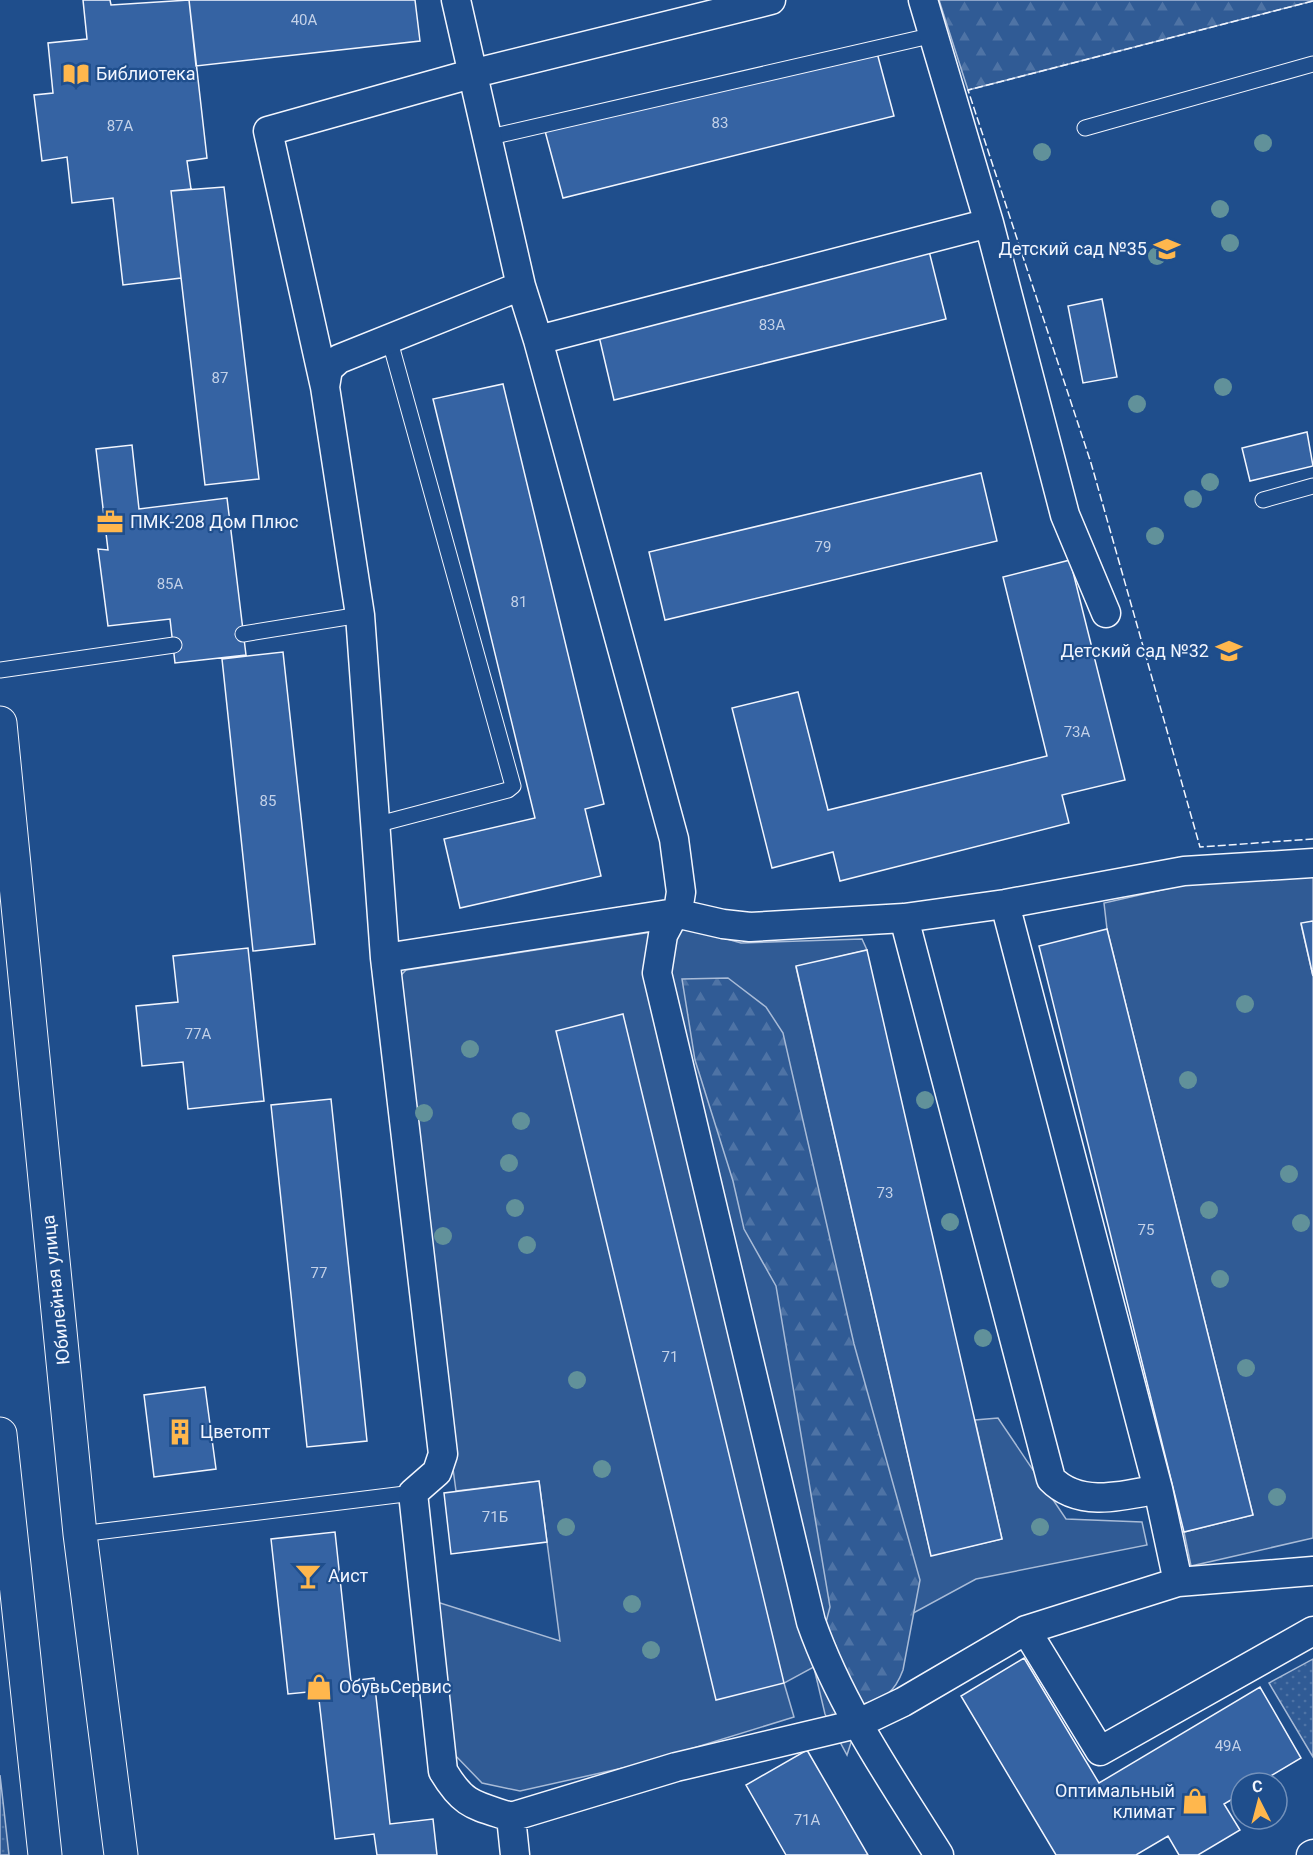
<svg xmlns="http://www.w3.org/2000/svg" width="1313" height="1855" font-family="Roboto,sans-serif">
<defs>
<pattern id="forest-firs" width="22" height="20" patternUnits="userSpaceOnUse" patternTransform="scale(1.5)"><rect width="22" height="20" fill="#305b95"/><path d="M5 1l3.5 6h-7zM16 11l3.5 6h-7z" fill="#4e73a5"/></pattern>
<pattern id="park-dots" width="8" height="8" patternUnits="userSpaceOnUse" patternTransform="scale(1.5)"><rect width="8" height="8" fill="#305b95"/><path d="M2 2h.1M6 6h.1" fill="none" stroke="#4e73a5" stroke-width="1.8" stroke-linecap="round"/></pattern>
</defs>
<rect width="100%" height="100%" fill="#1f4e8c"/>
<path fill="#305b95" stroke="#a8bbd7" stroke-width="1.5" d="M1313 874V921L1301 924 1313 976V1538L1191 1566 1184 1532 1253 1515 1107 929 1104 903 1188 884Z
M684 927 741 943 862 939 867 950 796 967 931 1555 1002 1539 975 1420 998 1418 1066 1519 1142 1522 1147 1545 976 1579 784 1683 794 1717 645 1763 520 1791 482 1783 452 1752 434 1601 560 1641 539 1481 456 1491 388 989 406 970Z"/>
<path fill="url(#forest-firs)" stroke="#a8bbd7" stroke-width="1.5" d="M939 0H1313V1L968 90Z
M728 978 766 1007 783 1033 854 1344 920 1580 903 1670C893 1697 882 1698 857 1706V1724L847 1755 825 1714 814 1668 830 1607 776 1286 744 1229 733 1181 695 1060 682 979Z"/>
<path fill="url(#park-dots)" stroke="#a8bbd7" stroke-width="1.5" d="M1313 1659V1757L1269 1683Z
M0 1775 9 1855H0Z"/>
<path fill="#3563a3" stroke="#f2f6ff" stroke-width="1.5" d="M83 0H110L111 5 189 0 207 158 187 161 191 189 171 191 181 278 123 285 113 198 72 203 67 157 42 161 34 95 53 93 48 43 87 39Z
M189 0H415L420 41 196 66Z
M876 49 894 116 563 198 545 131Z
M224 187 259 479 205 485 171 191Z
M929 251 946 319 614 400 598 332Z
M1102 299 1117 377 1083 383 1068 306Z
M503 384 604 804 585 809 601 876 460 908 444 839 535 818 433 399Z
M1307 432 1313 466 1250 481 1242 448Z
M132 445 139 509 227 498 246 655 175 663 170 619 108 626 98 549 108 550 96 449Z
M981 473 997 541 665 620 649 552Z
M1070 560 1125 780 1062 795 1069 823 840 881 833 852 772 868 732 708 798 692 828 810 1047 756 1003 577Z
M283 652 315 944 253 951 222 659Z
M1313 921V976L1301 923Z
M1107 929 1253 1515 1184 1532 1039 946Z
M248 948 264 1101 188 1109 183 1062 142 1066 136 1006 178 1002 173 956Z
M867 950 1002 1539 931 1556 796 966Z
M623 1014 784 1683 716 1700 556 1031Z
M331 1099 367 1441 307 1447 271 1105Z
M205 1387 216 1469 154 1477 144 1395Z
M539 1481 547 1542 451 1554 444 1493Z
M335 1532 351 1681 374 1678 390 1824 433 1819 437 1855H377L374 1834 335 1839 318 1691 288 1694 271 1539Z
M1024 1658 1099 1783 1260 1687 1301 1758 1259 1783H1241V1794L1224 1804 1240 1830 1198 1855H1179L1168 1836 1136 1855H1056L961 1696Z
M807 1750 868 1855H786L746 1785Z"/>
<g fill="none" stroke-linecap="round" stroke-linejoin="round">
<g stroke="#f2f6ff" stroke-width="17">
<path id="lane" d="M1085 128 1313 64
M486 138 934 35
M1263 500 1313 486
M243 634 360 615
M0 670 174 645
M375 825 508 790 513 786 389 338
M80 1534 413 1493"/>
</g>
<g stroke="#f2f6ff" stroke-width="31">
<path id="street" d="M456 0 521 286 339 359 328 369 325 387 360 615 385 958 443 1454 437 1472 413 1493 443 1771C464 1806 474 1805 511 1817L515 1855
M923 0 989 223 1065 515 1106 613
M521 286 538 340 674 839 681 892 679 905 663 935 657 973 811 1622C841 1707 892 1780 939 1855
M538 340 989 223
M325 387 268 131 471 74 771 0
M1005 904 1158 1489
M904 918 1051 1479C1079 1508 1123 1496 1158 1489L1178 1582
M385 958 675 913 723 924 750 927 904 918 1005 904 1184 871 1313 863
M1026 1630 1100 1751 1313 1631
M511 1817 676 1767 857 1724 903 1702 1026 1630 1178 1582 1313 1571
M1311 1855 1313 1854"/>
</g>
<g stroke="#f2f6ff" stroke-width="35">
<path id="highway" d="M0 723 80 1534 121 1855
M0 1434 45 1855"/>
</g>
<use href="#lane" stroke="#1f4e8c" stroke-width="15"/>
<use href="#street" stroke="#1f4e8c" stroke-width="28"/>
<use href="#highway" stroke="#1f4e8c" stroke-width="33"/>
<path stroke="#f2f6ff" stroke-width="1.5" stroke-dasharray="8 3" stroke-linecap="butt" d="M1313 1 968 90 1091 463 1200 847 1313 839"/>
</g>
<g fill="#61919a">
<circle cx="1263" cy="143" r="9"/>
<circle cx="1042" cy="152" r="9"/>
<circle cx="1220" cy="209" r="9"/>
<circle cx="1230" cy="243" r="9"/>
<circle cx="1157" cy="256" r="9"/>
<circle cx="1223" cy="387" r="9"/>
<circle cx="1137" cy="404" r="9"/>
<circle cx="1210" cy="482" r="9"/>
<circle cx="1193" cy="499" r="9"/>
<circle cx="1155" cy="536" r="9"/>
<circle cx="1245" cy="1004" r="9"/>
<circle cx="470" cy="1049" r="9"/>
<circle cx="1188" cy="1080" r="9"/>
<circle cx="925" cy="1100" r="9"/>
<circle cx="424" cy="1113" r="9"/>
<circle cx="521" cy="1121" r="9"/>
<circle cx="509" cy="1163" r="9"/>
<circle cx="1289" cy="1174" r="9"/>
<circle cx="515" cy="1208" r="9"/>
<circle cx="1209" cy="1210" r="9"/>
<circle cx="950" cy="1222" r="9"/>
<circle cx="1301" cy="1223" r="9"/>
<circle cx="443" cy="1236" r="9"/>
<circle cx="527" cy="1245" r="9"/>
<circle cx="1220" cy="1279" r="9"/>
<circle cx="983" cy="1338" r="9"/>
<circle cx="1246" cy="1368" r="9"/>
<circle cx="577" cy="1380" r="9"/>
<circle cx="602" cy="1469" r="9"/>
<circle cx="1277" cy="1497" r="9"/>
<circle cx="566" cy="1527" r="9"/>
<circle cx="1040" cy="1527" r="9"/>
<circle cx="632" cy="1604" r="9"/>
<circle cx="651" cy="1650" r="9"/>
</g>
<defs>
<g id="library-bare" transform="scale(2.07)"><path d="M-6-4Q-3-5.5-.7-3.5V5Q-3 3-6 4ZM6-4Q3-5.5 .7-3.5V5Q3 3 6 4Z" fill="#ffb74d" stroke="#1f4e8c" stroke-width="2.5" paint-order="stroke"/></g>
<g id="school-bare" transform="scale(2.07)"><path d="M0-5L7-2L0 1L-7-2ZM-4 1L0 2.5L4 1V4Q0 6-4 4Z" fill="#ffb74d" stroke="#1f4e8c" stroke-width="2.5" paint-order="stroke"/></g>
<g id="office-bare" transform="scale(2.07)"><path d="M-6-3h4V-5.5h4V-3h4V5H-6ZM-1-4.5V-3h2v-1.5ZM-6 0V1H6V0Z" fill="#ffb74d" stroke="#1f4e8c" stroke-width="2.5" paint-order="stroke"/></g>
<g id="building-bare" transform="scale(2.07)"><path d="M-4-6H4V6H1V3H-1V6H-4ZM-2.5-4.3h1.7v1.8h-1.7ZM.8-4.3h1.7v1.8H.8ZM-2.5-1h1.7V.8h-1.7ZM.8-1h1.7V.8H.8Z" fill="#ffb74d" stroke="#1f4e8c" stroke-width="2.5" paint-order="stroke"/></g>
<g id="bar-bare" transform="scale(2.07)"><path d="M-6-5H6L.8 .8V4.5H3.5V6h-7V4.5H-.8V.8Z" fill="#ffb74d" stroke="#1f4e8c" stroke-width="2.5" paint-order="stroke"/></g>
<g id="shop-bare" transform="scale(2.07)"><path d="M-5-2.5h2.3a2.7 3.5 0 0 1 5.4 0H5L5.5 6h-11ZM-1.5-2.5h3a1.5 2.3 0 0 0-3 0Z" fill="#ffb74d" stroke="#1f4e8c" stroke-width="2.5" paint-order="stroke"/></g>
</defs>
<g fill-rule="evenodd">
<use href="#library-bare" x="76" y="74"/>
<use href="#school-bare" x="1167" y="249"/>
<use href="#office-bare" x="110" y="522"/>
<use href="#school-bare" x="1229" y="651"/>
<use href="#building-bare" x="180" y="1432"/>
<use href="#bar-bare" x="308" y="1576"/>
<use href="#shop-bare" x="319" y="1687"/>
<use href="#shop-bare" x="1195" y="1801"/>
</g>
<g text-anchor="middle" stroke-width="4.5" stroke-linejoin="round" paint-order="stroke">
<g font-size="15" fill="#c3d1e8">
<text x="304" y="25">40А</text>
<text x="720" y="128">83</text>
<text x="120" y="131">87А</text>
<text x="772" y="330">83А</text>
<text x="220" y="383">87</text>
<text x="823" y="552">79</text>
<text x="170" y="589">85А</text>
<text x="519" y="607">81</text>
<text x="1077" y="737">73А</text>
<text x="268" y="806">85</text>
<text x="198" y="1039">77А</text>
<text x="885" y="1198">73</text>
<text x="1146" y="1235">75</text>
<text x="319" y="1278">77</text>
<text x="670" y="1362">71</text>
<text x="495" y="1522">71Б</text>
<text x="1228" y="1751">49А</text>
<text x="807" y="1825">71А</text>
</g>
<g font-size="18" fill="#f2f6ff" stroke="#1f4e8c" text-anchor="start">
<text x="96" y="80">Библиотека</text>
<text x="1147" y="255" text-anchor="end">Детский сад №35</text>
<text x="130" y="528">ПМК-208 Дом Плюс</text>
<text x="1209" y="657" text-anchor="end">Детский сад №32</text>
<text x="200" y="1438">Цветопт</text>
<text x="328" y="1582">Аист</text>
<text x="339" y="1693">ОбувьСервис</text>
<text x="1175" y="1797" text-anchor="end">Оптимальный<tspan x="1175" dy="21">климат</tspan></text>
</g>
<g font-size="18" fill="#f2f6ff" stroke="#1f4e8c">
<text transform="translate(56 1290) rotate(-96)" y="6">Юбилейная улица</text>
</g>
</g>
<g transform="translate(1259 1801) rotate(354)"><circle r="28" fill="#1f4e8c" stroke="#7391ba" stroke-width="1.5"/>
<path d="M0-4.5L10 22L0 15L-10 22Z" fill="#ffb74d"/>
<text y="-9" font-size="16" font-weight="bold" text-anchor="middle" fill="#f2f6ff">С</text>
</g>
</svg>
